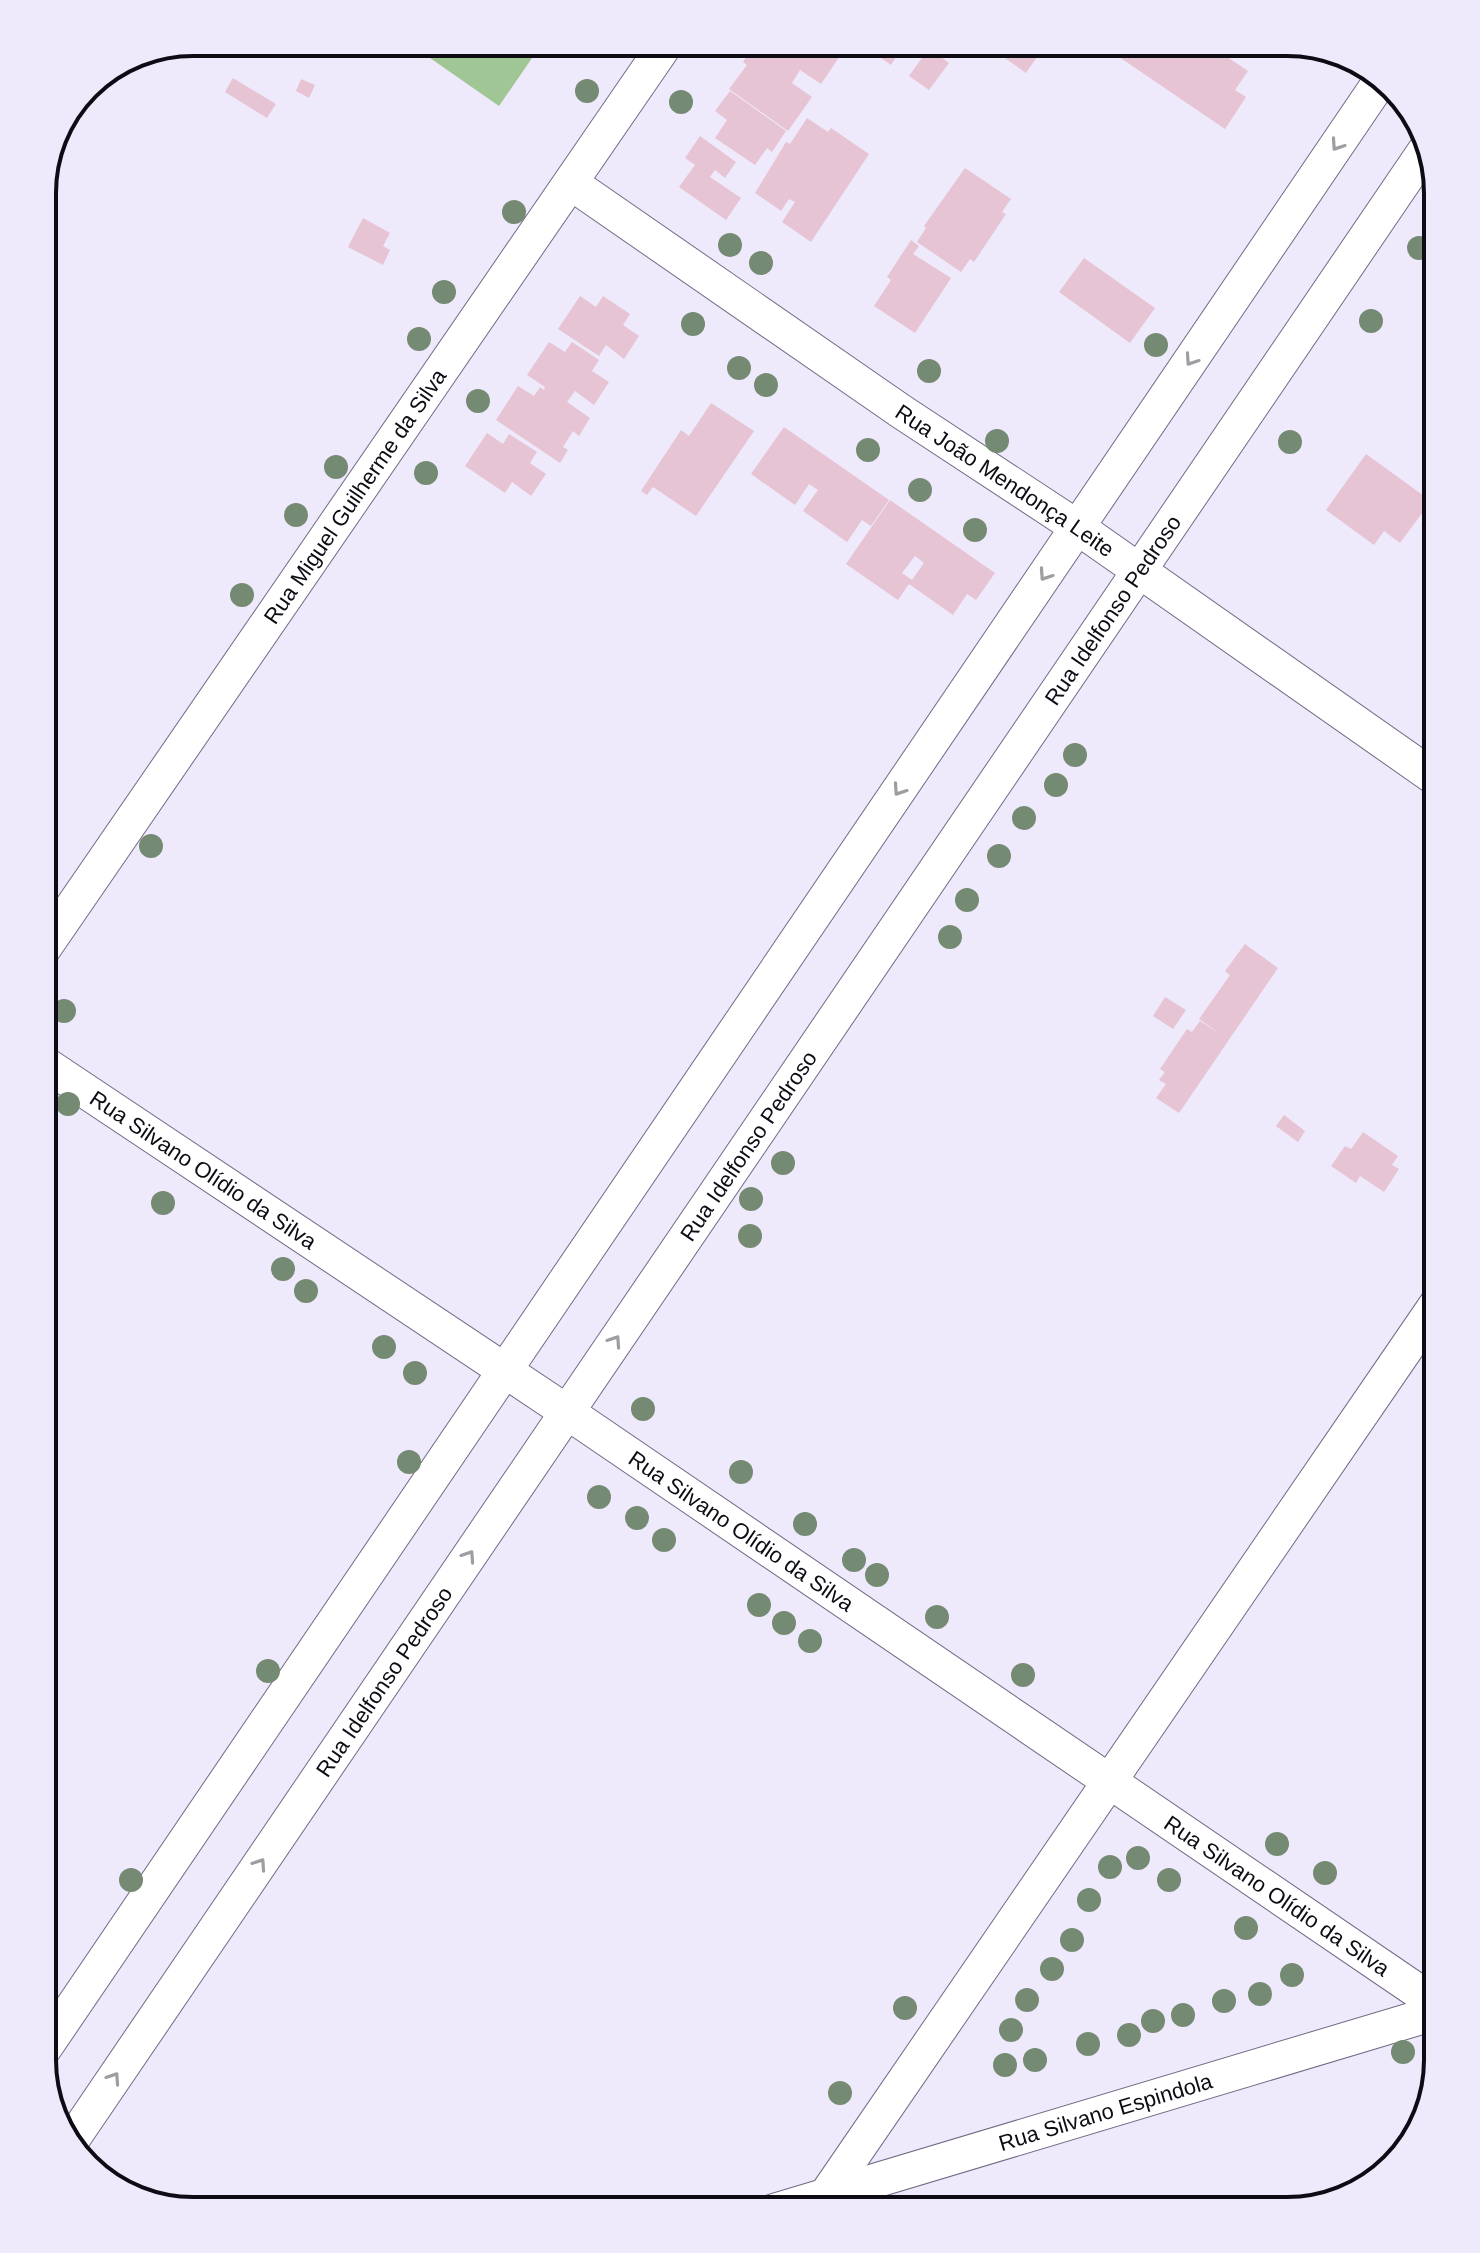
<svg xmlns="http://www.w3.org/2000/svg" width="1480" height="2253" font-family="Helvetica,sans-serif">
<rect width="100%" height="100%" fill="#efe9fc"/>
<path fill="#9fc694" d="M407 42H543L499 106Z"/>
<path fill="#e6c4d3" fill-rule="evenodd" d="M757 42H833L844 50 821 84 800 70 792 83 812 97 788 131 729 89 747 65 743 62Z
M858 42H906L891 65Z
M982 42H1015L1037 57 1026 73Z
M1097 42H1205L1248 71 1235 90 1246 97 1225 129Z
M929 48 949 63 929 90 909 76Z
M233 78 276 104 267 118 225 92Z
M301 79 315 85 309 98 296 91Z
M730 91 786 131 772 152 767 148 755 165 715 138 727 120 715 111Z
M807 118 828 132 831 128 869 154 811 242 782 222 795 202 789 199 781 211 755 193 786 142 790 144Z
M700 136 736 162 725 178 715 170 710 177 741 198 726 220 679 187 695 165 685 158Z
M965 168 1011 199 1002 212 1006 214 974 262 970 259 961 272 917 242 926 228 924 226Z
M363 218 390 233 383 246 390 250 383 265 348 247Z
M911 240 919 246 913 254 951 278 915 333 874 306 891 280 887 277Z
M1084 258 1155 308 1130 343 1059 292Z
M580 296 596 307 603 296 630 314 623 325 639 336 624 359 606 345 599 356 558 329Z
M549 342 565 352 572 342 599 360 592 371 609 382 594 405 575 391 567 402 590 418 579 436 573 431 563 447 568 450 560 463 496 420 518 386 534 396 540 387 544 390 545 387 527 375Z
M711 403 754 431 696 516 653 487 647 495 641 491 681 430 689 436Z
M784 427 889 500 871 526 862 520 847 542 803 511 818 490 809 484 795 505 751 474Z
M487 433 503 444 509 434 537 452 530 463 546 474 531 496 512 482 505 493 465 466Z
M1366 454 1431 501 1400 543 1384 531 1374 545 1326 510Z
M890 500 995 573 976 600 967 594 953 615 909 584 898 600 846 564ZM915 556 924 563 912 580 902 573Z
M1245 944 1278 968 1179 1113 1156 1098 1166 1084 1159 1080 1165 1072 1160 1069 1187 1029 1192 1032 1200 1021 1222 1035 1199 1019 1230 975 1225 971Z
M1165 997 1186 1010 1173 1029 1153 1016Z
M1284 1115 1305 1131 1298 1142 1276 1126Z
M1363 1132 1398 1156 1392 1165 1399 1169 1384 1192 1360 1176 1356 1183 1331 1166 1345 1146 1351 1149Z"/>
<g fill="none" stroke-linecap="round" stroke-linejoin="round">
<g stroke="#736a85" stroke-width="36">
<g id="minor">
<path id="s1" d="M571 183 902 412 1077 527 1438 780"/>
<path id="s2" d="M42 951 667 42"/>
<path id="s3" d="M42 1062 567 1412 1438 2005"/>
<path d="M42 2052 1381 80"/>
<path id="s4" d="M70 2143 1426 149"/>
<path d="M826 2195 1438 1302"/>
<path id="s5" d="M774 2211 1438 2012"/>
</g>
</g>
<use href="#minor" stroke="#fff" stroke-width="34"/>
</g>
<g fill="#758a72">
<circle cx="587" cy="91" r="12"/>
<circle cx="681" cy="102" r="12"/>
<circle cx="514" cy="212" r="12"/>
<circle cx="730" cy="245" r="12"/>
<circle cx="1419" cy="248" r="12"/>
<circle cx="761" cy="263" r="12"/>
<circle cx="444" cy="292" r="12"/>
<circle cx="1371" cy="321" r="12"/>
<circle cx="693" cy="324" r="12"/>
<circle cx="419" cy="339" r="12"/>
<circle cx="1156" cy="345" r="12"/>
<circle cx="739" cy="368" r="12"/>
<circle cx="929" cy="371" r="12"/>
<circle cx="766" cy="385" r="12"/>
<circle cx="478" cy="401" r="12"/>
<circle cx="997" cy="441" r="12"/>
<circle cx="1290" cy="442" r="12"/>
<circle cx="868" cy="450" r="12"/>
<circle cx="336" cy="467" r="12"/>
<circle cx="426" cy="473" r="12"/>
<circle cx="920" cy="490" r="12"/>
<circle cx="296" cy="515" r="12"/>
<circle cx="975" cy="530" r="12"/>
<circle cx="242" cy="595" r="12"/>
<circle cx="1075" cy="755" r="12"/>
<circle cx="1056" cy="785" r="12"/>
<circle cx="1024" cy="818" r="12"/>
<circle cx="151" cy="846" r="12"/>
<circle cx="999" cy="856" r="12"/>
<circle cx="967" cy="900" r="12"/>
<circle cx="950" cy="937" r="12"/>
<circle cx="64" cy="1011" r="12"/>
<circle cx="68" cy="1104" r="12"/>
<circle cx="783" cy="1163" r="12"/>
<circle cx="751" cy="1199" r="12"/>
<circle cx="163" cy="1203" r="12"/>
<circle cx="750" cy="1236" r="12"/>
<circle cx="283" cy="1269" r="12"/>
<circle cx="306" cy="1291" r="12"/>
<circle cx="384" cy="1347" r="12"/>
<circle cx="415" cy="1373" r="12"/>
<circle cx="643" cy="1409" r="12"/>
<circle cx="409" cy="1462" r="12"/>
<circle cx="741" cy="1472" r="12"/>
<circle cx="599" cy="1497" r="12"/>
<circle cx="637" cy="1518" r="12"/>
<circle cx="805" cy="1524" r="12"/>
<circle cx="664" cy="1540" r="12"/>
<circle cx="854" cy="1560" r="12"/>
<circle cx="877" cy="1575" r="12"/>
<circle cx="759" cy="1605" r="12"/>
<circle cx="937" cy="1617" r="12"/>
<circle cx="784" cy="1623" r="12"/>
<circle cx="810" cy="1641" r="12"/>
<circle cx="268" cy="1671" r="12"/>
<circle cx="1023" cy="1675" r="12"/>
<circle cx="1277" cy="1844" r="12"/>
<circle cx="1138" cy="1858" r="12"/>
<circle cx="1110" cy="1867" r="12"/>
<circle cx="1325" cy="1873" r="12"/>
<circle cx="131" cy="1880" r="12"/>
<circle cx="1169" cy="1880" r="12"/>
<circle cx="1089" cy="1900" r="12"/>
<circle cx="1246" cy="1928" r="12"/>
<circle cx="1072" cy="1940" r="12"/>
<circle cx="1052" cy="1969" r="12"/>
<circle cx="1292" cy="1975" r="12"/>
<circle cx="1260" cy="1994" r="12"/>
<circle cx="1027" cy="2000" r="12"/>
<circle cx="1224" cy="2001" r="12"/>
<circle cx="905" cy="2008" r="12"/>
<circle cx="1183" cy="2015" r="12"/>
<circle cx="1153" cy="2021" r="12"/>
<circle cx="1011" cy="2030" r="12"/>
<circle cx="1129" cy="2035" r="12"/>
<circle cx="1088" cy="2044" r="12"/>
<circle cx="1403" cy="2052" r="12"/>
<circle cx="1035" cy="2060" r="12"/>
<circle cx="1005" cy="2065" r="12"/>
<circle cx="840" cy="2093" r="12"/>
</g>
<defs><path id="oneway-chevron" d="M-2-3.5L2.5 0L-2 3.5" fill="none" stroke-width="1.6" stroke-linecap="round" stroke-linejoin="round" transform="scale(2)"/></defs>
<g stroke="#9f9da1">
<use href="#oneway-chevron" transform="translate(1337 145) rotate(124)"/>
<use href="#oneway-chevron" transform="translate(1191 360) rotate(124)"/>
<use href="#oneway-chevron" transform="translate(1045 575) rotate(124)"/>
<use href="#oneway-chevron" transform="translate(899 790) rotate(124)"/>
<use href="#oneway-chevron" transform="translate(615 1341) rotate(-56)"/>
<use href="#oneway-chevron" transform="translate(469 1556) rotate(-56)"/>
<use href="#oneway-chevron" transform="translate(260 1864) rotate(-56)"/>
<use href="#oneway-chevron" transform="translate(114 2078) rotate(-56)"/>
</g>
<g text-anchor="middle" stroke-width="6" stroke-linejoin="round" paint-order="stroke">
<g font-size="22" fill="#0e0b15" stroke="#efe9fc">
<text dy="8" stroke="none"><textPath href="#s1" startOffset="526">Rua João Mendonça Leite</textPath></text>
<text dy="8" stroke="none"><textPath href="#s2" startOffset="552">Rua Miguel Guilherme da Silva</textPath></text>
<text dy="8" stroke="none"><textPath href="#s4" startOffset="1854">Rua Idelfonso Pedroso</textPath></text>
<text dy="8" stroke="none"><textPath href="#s4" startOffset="1206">Rua Idelfonso Pedroso</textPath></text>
<text dy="8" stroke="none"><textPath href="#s3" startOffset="194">Rua Silvano Olídio da Silva</textPath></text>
<text dy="8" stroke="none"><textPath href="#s3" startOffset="842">Rua Silvano Olídio da Silva</textPath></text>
<text dy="8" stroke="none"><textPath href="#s4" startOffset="558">Rua Idelfonso Pedroso</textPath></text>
<text dy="8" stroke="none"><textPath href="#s3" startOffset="1490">Rua Silvano Olídio da Silva</textPath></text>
<text dy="8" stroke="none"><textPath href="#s5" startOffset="346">Rua Silvano Espindola</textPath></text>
</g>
</g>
<path d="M0 0H1480V2253H0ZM193 56H1287A137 137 0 0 1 1424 193V2060A137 137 0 0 1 1287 2197H193A137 137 0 0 1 56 2060V193A137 137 0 0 1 193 56Z" fill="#efe9fc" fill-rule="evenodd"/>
<path fill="none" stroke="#0e0b15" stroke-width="4" d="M193 56H1287A137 137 0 0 1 1424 193V2060A137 137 0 0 1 1287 2197H193A137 137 0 0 1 56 2060V193A137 137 0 0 1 193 56Z"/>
</svg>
